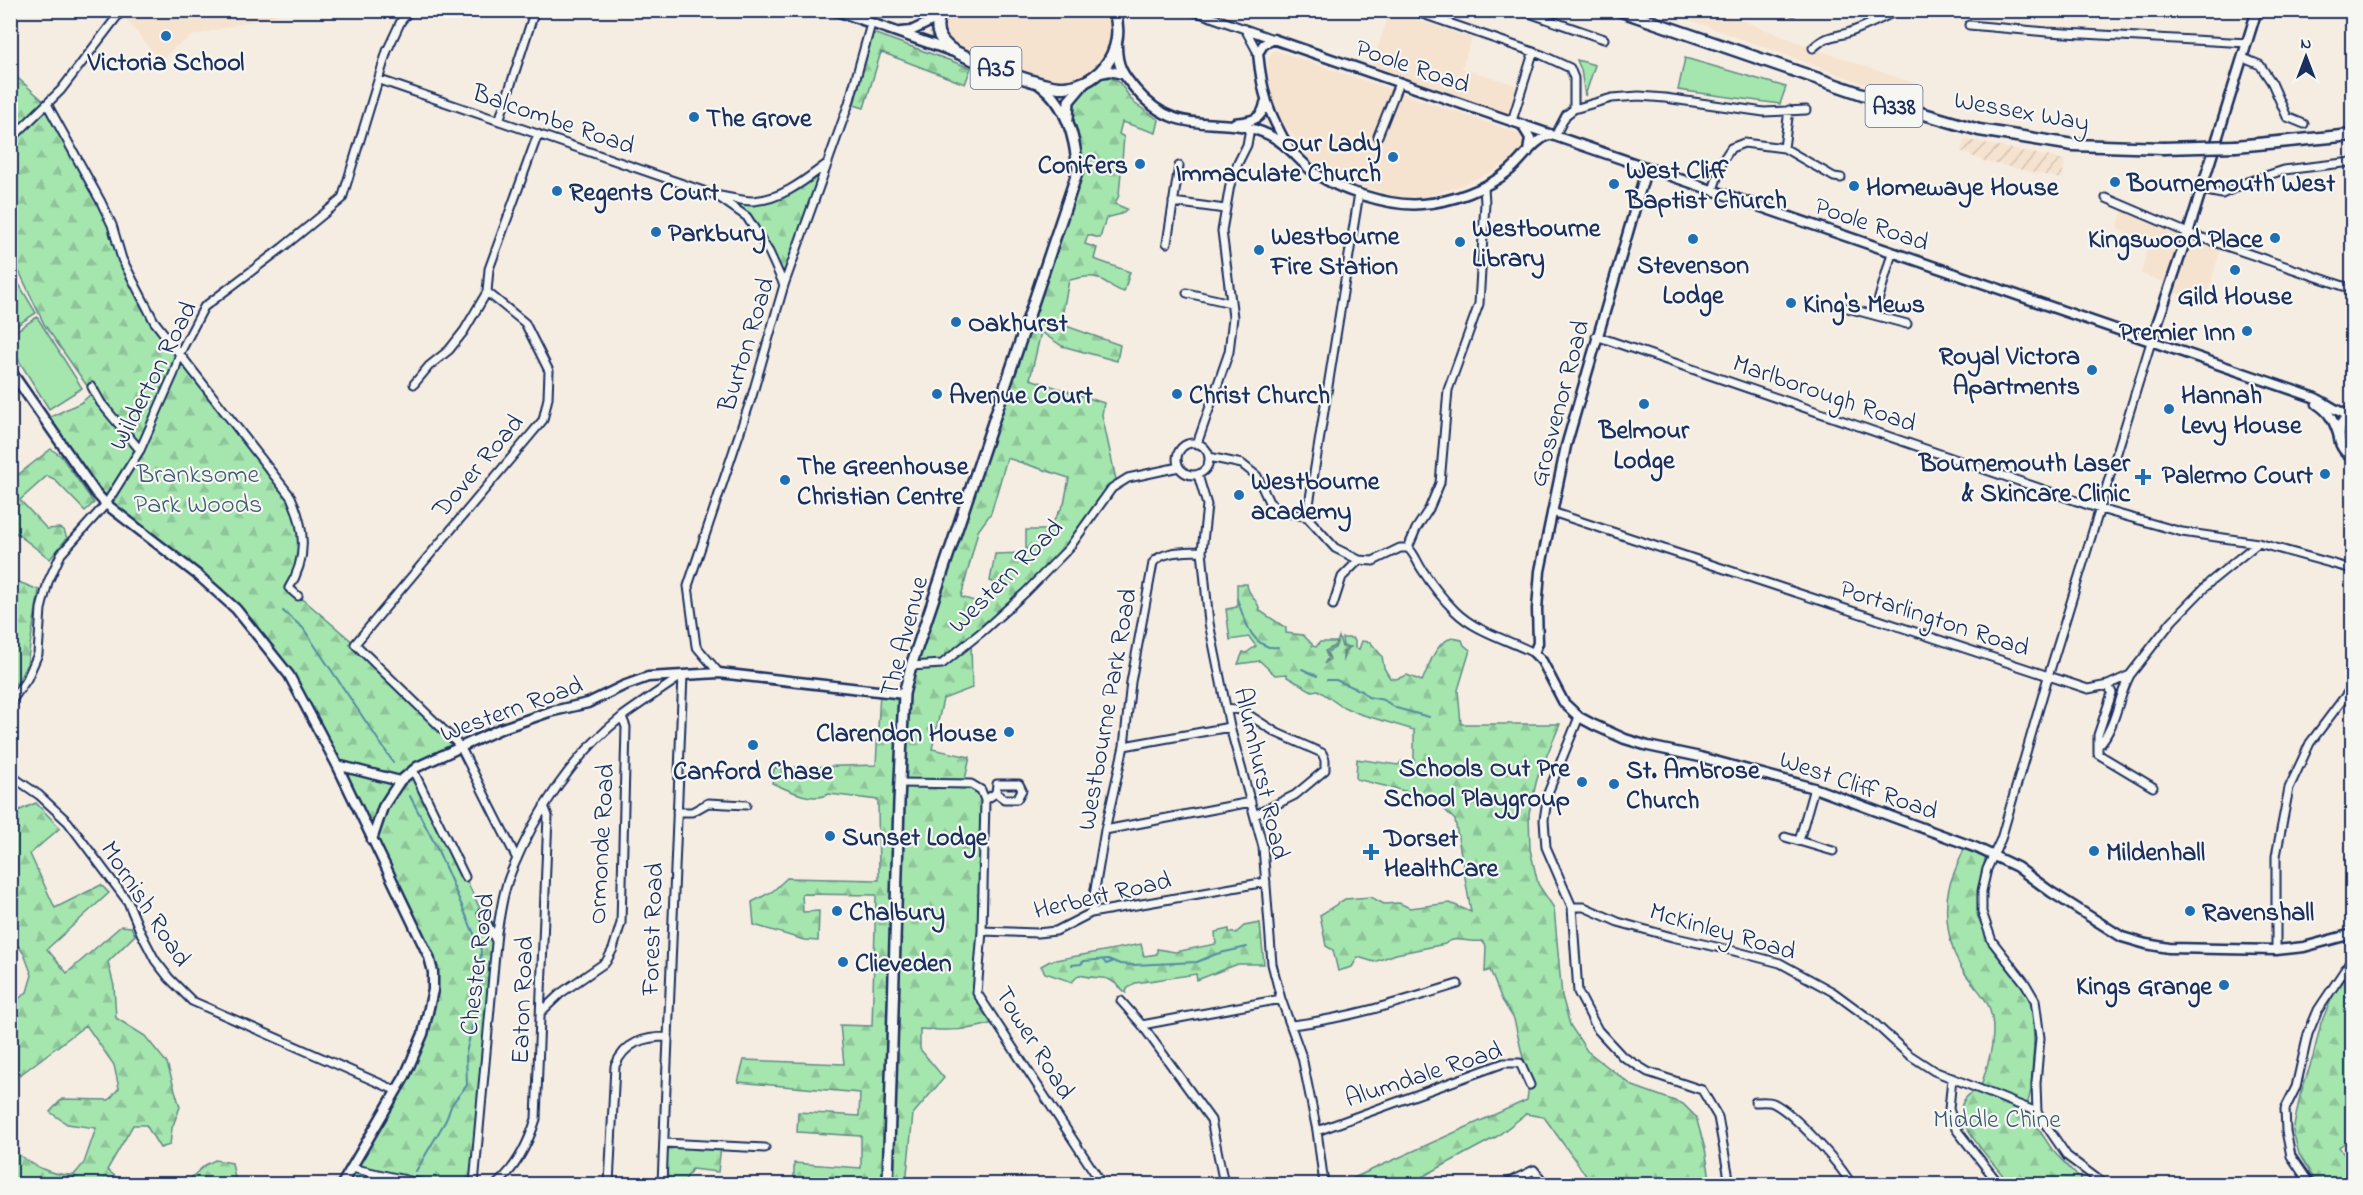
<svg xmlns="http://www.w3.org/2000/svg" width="2363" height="1195" font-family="'Indie Flower',sans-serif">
<defs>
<pattern id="industrial-furrows" width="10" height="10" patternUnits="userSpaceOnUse" patternTransform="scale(1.5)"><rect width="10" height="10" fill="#f6e3cf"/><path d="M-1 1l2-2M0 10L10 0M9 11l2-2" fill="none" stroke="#d2c3b4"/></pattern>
<pattern id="grass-tufts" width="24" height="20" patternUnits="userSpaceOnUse" patternTransform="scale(1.5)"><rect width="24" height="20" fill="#a5e5ae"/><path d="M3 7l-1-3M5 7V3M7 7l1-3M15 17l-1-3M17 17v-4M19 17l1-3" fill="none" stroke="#8dc598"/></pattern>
<pattern id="forest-firs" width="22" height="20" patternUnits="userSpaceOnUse" patternTransform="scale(1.5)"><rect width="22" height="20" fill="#a5e5ae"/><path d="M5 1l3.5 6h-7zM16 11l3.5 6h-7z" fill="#8dc598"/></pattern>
</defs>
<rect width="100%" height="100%" fill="#f6ede2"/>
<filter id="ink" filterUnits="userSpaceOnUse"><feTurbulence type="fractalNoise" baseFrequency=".0167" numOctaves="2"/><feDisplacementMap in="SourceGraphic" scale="12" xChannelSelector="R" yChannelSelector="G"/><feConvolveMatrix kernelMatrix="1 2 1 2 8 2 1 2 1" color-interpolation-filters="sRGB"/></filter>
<g filter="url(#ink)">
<path fill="#f6e3cf" d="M127 10H276L277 15 195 35 175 47 160 61 124 17Z
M941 10 1114 11 1117 46 1094 75 1056 87 945 43 938 18Z
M1390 11 1472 38 1462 68 1517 85 1509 111 1506 113 1371 67Z
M1665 11H1718L1813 48 1925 87 1917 103Z
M1275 50 1522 134 1526 139V145L1516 157 1492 172 1458 187 1425 197H1398L1336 178 1313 162 1283 123 1272 96 1268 75V60L1271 53Z
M2123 209 2180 233 2221 248 2205 303 2173 292 2175 286 2141 274 2147 248 2117 228Z"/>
<path fill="url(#industrial-furrows)" d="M1965 139 2065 160 2062 179 1983 161 1961 151Z"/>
<path fill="url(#grass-tufts)" stroke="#608a86" stroke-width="1.5" d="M2352 419V449C2343 440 2343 429 2352 419Z"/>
<path fill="url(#forest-firs)" stroke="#608a86" stroke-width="1.5" fill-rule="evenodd" d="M873 33 971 68 965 84 881 52 864 108 854 105Z
M11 72 47 104 101 202 143 303 291 497 304 541 290 588 355 644 460 746 414 771 496 942 474 1184H342L415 1055 433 972 289 675 236 609 95 492 50 417 82 402 92 393 44 324 11 254Z
M1099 78H1112L1119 82 1134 103 1159 120 1156 133 1122 122 1119 134 1124 137 1119 195 1115 204 1127 209 1121 214 1106 218 1100 238 1088 235 1085 244 1097 248 1094 259 1130 272 1124 292C1114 289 1111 285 1102 280 1092 274 1080 278 1069 280L1063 311 1066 326 1120 345 1117 361 1062 346 1041 332 1030 379 1104 403 1102 415 1117 484 1069 548 971 641 972 688 943 699 932 749 970 757 964 784 981 790 985 800 977 993 996 1022C970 1031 948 1031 920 1029V1049L944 1078 913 1114 906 1184H804L794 1177V1163L861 1168V1136L797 1132 798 1112 859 1116 860 1093 738 1082 744 1060 844 1064 840 1025 872 1026 876 895 802 894 803 912 819 911 818 941 804 940 754 925 752 902 773 891 787 878 879 880 878 800 829 794C812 803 788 790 772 783L774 768 876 765 880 692 904 694 1078 170C1072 135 1060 97 1099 78ZM1007 458 1069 478 1064 504 1048 530H1026V553L995 554 990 581 995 583 993 588 977 602 961 597 978 531 991 513Z
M828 163 784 285 747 217 717 195 751 201 777 197Z
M51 449 61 456 94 503 85 511 54 479 47 476 20 500 47 529 59 528 64 530 67 538 50 559 11 529 10 481Z
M11 579 39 590 27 664 16 685 11 675Z
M1237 584H1247C1247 595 1259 600 1260 611L1286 628V633L1303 635 1312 644V646L1316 647 1320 642H1336L1335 646 1325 651 1328 658 1324 664 1330 659 1327 652 1335 648 1339 637 1342 647H1348L1343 652V662L1345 651 1351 647 1343 646 1342 638H1352L1355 641V648L1359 649 1362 641 1370 642 1382 656 1384 668 1390 678 1396 679 1407 675 1422 681C1429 667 1435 641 1453 638L1462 640 1464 645 1470 650 1458 690 1461 724H1560L1537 779 1529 813 1530 849 1538 884 1554 908 1562 996 1570 1025 1587 1051 1633 1086 1683 1104 1696 1117 1705 1149 1711 1184H1592L1544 1117 1526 1114 1496 1137 1409 1184H1340L1527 1100 1529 1084 1514 1019 1502 1000 1490 970 1485 972 1486 946 1482 941C1468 943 1454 935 1445 944L1396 954 1374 962 1358 957 1352 967 1338 971 1333 950 1326 946 1320 915 1345 899 1371 897 1384 904 1399 903 1410 908 1450 903 1471 912 1455 820 1433 798 1356 779 1357 759 1398 765 1402 761H1414V730L1360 714 1341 706 1318 690 1312 691 1287 677V674L1275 675 1260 661 1238 664 1243 652 1246 653 1256 646 1249 637 1230 640 1226 609 1237 607Z
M36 803 60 828 30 854 55 908 101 885 109 893 47 949 67 973 121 926 131 927 135 935 108 962 114 986 116 1018 145 1036 167 1063 180 1107 172 1128 170 1145 160 1148 146 1125H133L107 1170 122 1181 180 1184H25L11 1176V1149C31 1164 48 1176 74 1175L84 1163 96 1128 67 1124 50 1112 62 1099 109 1100 119 1088 114 1065 86 1025 20 1075 11 1061V1005L27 992 32 975 24 954 11 935V814Z
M1964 849 1985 858 1977 915 1996 954 2025 990 2033 1010 2034 1045 2031 1090 2026 1110 2053 1151 2085 1184H2010C1999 1170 1962 1130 1961 1113 1960 1100 1969 1093 1980 1089 1988 1064 1999 1034 1989 1007 1984 994 1970 982 1962 969 1949 949 1943 912 1949 888 1952 875 1959 862 1964 849Z
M1260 923 1264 964H1238L1197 980 1196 974 1135 983 1127 989 1126 993C1103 970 1105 982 1079 975L1072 982 1045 973 1041 966 1050 961 1141 944 1144 956 1157 954V949L1175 952 1216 944 1215 932 1229 929V932L1236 933 1244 926Z
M2352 971V1144L2346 1142 2339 1147 2352 1166V1184H2317L2299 1154 2293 1131 2300 1096 2313 1057 2321 1023 2334 993Z
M664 1143 721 1146 718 1172 692 1169 685 1180 686 1184H662Z
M215 1160 232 1163 236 1184H184L205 1165Z"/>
<path fill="#a5e5ae" stroke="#608a86" stroke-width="1.5" d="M1685 58 1786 87 1780 104 1678 90Z
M1577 60 1595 65 1585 96 1581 70Z
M10 269 36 313 11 329H10Z
M37 317 82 388 49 409 11 348V334Z"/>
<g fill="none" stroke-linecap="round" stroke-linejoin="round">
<path stroke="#538ca2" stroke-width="2" d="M1237 599C1244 618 1252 651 1278 647
M283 611 303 628 393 762
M1302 669 1317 676
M1327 680H1336L1362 691 1368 697 1384 700 1396 708 1429 717
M410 796 436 846 481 950 479 997 466 1053 467 1085 452 1104 446 1120 416 1171
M1103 960 1106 964 1112 962
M1072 965 1081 964 1084 961 1108 959 1120 964 1133 965 1197 962 1216 954 1247 947"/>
<g stroke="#1b2f5e" stroke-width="11">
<path id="minor" d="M1191 10 1273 39
M1411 10 1542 55 1570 68 1574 78V109
M1793 11V10
M1526 12 1604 39
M1969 25 2047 32 2248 43
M1245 29 1258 53
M1813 48C1829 33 1836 38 1853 31 1869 25 1883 18 1898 10
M2243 58 2260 65 2272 83 2287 117 2304 124
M380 80 715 195C727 197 741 201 753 201 783 199 805 180 828 163
M47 104 101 202 112 225 122 259 154 321 291 497C305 528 308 558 289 588L298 596
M499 121 535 10
M1512 121 1533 53
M1378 136 1399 83
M1555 136 1566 115 1574 109 1612 98 1639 96 1665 98 1764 112 1806 110
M10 140 61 90 119 14
M1784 148 1789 110
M1713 190 1723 160 1731 148 1744 143 1784 148 1834 177 1841 178
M2201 190 2222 194 2247 182 2284 170 2352 162
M717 196 747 217 769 252 784 285
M2106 198 2188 233 2352 289
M1173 202 1225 209
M1167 243 1179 166
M1187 293 1231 303
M1840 306 1907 324
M1874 315 1892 253
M1596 336 2100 509 2182 532 2258 543 2352 569
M414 384 429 366 449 350 464 331 487 292
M92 387 101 403 140 450
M1177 459a16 16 0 1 1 32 0a16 16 0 1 1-32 0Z
M1197 444 1229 352 1233 317 1222 231 1230 185 1238 163 1247 145 1250 128
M1209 457 1242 464 1257 476 1269 502 1280 511 1307 517 1335 548 1359 560 1373 561 1400 548H1408
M1198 475 1207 505 1202 551 1209 623 1230 727 1263 847 1272 964 1281 999 1302 1057 1317 1131 1324 1184
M1552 512 2088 689 2108 685 2130 675 2172 621 2210 582 2258 543
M1307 517 1359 193
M1408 548 1416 529 1429 509 1440 483 1448 390 1479 304 1485 203 1484 187
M1408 548C1415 554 1417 563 1423 571 1432 585 1444 600 1455 611 1476 632 1509 640 1534 653
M1333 605 1342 577 1359 560
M911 666 942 664 984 630 1026 592 1069 548 1112 488 1128 478 1179 467
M719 673 696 646 688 586 752 396 784 285 849 103 871 24
M2108 685 2112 693 2098 735V754L2153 787
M10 703 27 679 38 654 41 609 48 582 61 554 106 504 140 450 174 373 180 353 204 307 282 248 342 199 387 51 401 21 410 10
M1226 708 1241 710 1277 733 1322 753 1325 760V770L1295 795 1255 815
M1579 717 1548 793 1544 820 1546 847 1572 907 1578 992 1598 1030 1622 1056 1648 1072 1702 1090 1718 1117 1730 1184
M2100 744C2116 726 2118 697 2130 675
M1124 746 1230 727
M413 770 465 877
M10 775 39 795 68 822 128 902 141 933 155 960 169 978 192 1001 395 1090
M900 783 971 784 981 790 985 800 982 931 977 993 1102 1184
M985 800 996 793 997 784H1019L1022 790 1017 799H1004L996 793
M677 812H692L708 803 746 805
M1105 830 1251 802
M1785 837 1833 851
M1799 841 1814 788
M517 859 460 746 355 644 543 420 548 398 549 371 525 323 487 292 489 269 538 134
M1572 907H1584L1618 922 1672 937 1734 951 1780 963 1833 992 1871 1020 1908 1054 1934 1071 2037 1112
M482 913 496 941
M1091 913 1105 830 1124 746 1131 682 1153 563C1162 550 1187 552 1202 551
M982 931 1037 933 1056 931 1091 913 1266 882
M2350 935 2352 946
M2276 950V856L2289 788 2310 743 2352 687
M1121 1001 1142 1025 1211 1120 1224 1184
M542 1011 561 993 606 962 613 949 621 923 626 727 622 717
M1142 1025 1281 999
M1292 1025C1350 1018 1403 1001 1458 984
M1952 1078 1949 1109 1956 1129 1999 1184
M1755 1102C1760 1102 1768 1101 1773 1103 1794 1113 1840 1164 1851 1184
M1317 1131 1504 1063H1520L1530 1085
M664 1143 765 1148
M351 1168 424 1184
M474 1184 497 932C501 911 503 890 512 870 536 812 573 755 623 716 642 702 663 689 683 675
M497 1184C517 1167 528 1144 536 1119L548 816 544 806
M609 1184 615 1066C625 1042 644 1037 668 1037
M662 1184 683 675
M1505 1184 1534 1170 1545 1184
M2104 1184 2067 1156 2037 1112 2036 1083 2040 1038 2035 1000 2025 983 1992 941 1982 912V891L1987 869 2001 839 2048 677 2151 342
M2310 1184 2291 1156 2286 1131 2285 1109 2296 1087 2308 1034 2318 1010 2352 959"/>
</g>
<g stroke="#1b2f5e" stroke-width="13">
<path id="tertiary" d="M834 10 951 51
M901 32 911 31 938 18
M1117 46C1117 66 1123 75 1136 90 1181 142 1219 111 1269 135 1286 143 1297 158 1311 170 1336 190 1390 207 1422 204 1452 202 1487 189 1510 170 1524 158 1533 141 1550 134
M1096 74 1110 71 1122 74
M1235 123C1250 121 1262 121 1265 103
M1522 125 1530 138 1528 152
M1289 148C1268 113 1262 93 1258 53L1263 45 1273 39 2313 397C2326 402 2335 412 2350 415
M1647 167 1566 446 1540 571 1537 609 1538 643 1534 653 1542 661 1564 703 1579 717 1594 725 1625 739 1648 746 1700 757 1814 788 1977 848 2017 867 2051 892 2122 937 2146 944 2169 948 2276 950 2304 947 2352 934
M2151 342 2188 233 2257 10
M10 370 95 492 106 504 199 576 236 609 289 675 337 765 429 957 433 972V990L423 1034 405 1076 342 1184
M2317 404C2330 412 2335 423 2339 437
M337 765 400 781
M372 840 383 807 400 781 417 767 500 729 549 712 588 703 623 686 648 677 719 673 904 694"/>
</g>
<g stroke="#1b2f5e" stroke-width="14">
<path id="secondary" d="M1068 119 1069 101 1085 82
M2352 413C2335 425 2335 445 2352 457
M888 1184 899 802 904 694 911 666 1078 170C1075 138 1067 103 1039 84"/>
</g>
<g stroke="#1b2f5e" stroke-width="15">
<path id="trunk" d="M941 10C938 18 935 29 940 37 943 43 951 50 956 52 977 62 1045 89 1065 87 1104 83 1126 47 1114 10
M1618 10 1900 107 1979 130 2073 145 2163 148
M2236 146 2352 135"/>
</g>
<use href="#minor" stroke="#f6f6f2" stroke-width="7"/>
<use href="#tertiary" stroke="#f6f6f2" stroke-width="8"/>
<use href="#secondary" stroke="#f6f6f2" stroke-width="9"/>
<use href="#trunk" stroke="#f6f6f2" stroke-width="10"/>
<g stroke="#1b2f5e" stroke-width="15" stroke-linecap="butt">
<path id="trunk-bridge" d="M2163 148 2236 146"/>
</g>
<use href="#trunk-bridge" stroke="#f6f6f2" stroke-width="10"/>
</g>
</g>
<g fill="#1f6fb2" stroke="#f6f6f2" stroke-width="2">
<circle cx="166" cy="36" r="6"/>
<circle cx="694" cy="117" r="6"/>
<circle cx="1393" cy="157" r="6"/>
<circle cx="1140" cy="164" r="6"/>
<circle cx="2115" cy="182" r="6"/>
<circle cx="1614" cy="184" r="6"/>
<circle cx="1854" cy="186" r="6"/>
<circle cx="557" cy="191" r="6"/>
<circle cx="656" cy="232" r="6"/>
<circle cx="2275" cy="238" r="6"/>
<circle cx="1693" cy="239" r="6"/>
<circle cx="1460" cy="242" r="6"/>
<circle cx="1259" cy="250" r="6"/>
<circle cx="2235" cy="270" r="6"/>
<circle cx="1791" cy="303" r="6"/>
<circle cx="956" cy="322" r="6"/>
<circle cx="2247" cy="331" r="6"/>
<circle cx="2092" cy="370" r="6"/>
<circle cx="937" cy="394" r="6"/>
<circle cx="1177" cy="394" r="6"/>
<circle cx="1644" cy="404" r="6"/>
<circle cx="2169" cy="409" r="6"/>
<circle cx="2325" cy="474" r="6"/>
<path d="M2140 468h6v6h6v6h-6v6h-6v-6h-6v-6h6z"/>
<circle cx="785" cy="480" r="6"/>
<circle cx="1239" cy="495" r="6"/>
<circle cx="1009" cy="732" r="6"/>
<circle cx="753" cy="745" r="6"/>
<circle cx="1582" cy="782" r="6"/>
<circle cx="1614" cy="784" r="6"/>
<circle cx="830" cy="836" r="6"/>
<circle cx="2094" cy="851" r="6"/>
<path d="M1368 843h6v6h6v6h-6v6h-6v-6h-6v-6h6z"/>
<circle cx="837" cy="911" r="6"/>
<circle cx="2190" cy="911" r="6"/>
<circle cx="843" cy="962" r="6"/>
<circle cx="2224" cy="985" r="6"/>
</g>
<g text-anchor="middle" stroke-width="4.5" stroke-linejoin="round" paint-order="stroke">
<g fill="#f6f6f2" stroke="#5d6b8a" stroke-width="1.5">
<rect x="970.5" y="47" width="51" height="42" rx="4.5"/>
<rect x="1865.5" y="85" width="57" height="42" rx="4.5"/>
</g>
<g font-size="24" font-weight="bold" fill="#1b2f5e">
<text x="996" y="76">A35</text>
<text x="1894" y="114">A338</text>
</g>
<g font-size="26" font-weight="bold" fill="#1b2f5e" stroke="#f6f6f2" text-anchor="start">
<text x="166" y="70" text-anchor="middle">Victoria School</text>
<text x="706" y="126">The Grove</text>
<text x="1381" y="151" text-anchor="end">Our Lady<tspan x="1381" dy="30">Immaculate Church</tspan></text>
<text x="1128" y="173" text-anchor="end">Conifers</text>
<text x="1626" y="178">West Cliff<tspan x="1626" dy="30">Baptist Church</tspan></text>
<text x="2127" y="191">Bournemouth West</text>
<text x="1866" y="195">Homewaye House</text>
<text x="569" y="200">Regents Court</text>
<text x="1472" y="236">Westbourne<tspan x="1472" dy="30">Library</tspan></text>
<text x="668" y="241">Parkbury</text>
<text x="1271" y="244">Westbourne<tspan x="1271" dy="30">Fire Station</tspan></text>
<text x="2263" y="247" text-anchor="end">Kingswood Place</text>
<text x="1693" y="273" text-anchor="middle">Stevenson<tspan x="1693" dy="30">Lodge</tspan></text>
<text x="2235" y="304" text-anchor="middle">Gild House</text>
<text x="1803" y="312">King's Mews</text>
<text x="968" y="331">Oakhurst</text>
<text x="2235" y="340" text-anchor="end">Premier Inn</text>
<text x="2080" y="364" text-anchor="end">Royal Victora<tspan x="2080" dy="30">Apartments</tspan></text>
<text x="949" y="403">Avenue Court</text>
<text x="1189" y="403">Christ Church</text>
<text x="2181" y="403">Hannah<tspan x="2181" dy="30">Levy House</tspan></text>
<text x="1644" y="438" text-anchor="middle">Belmour<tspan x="1644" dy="30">Lodge</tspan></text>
<text x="2130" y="471" text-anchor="end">Bournemouth Laser<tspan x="2130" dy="30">&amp; Skincare Clinic</tspan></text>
<text x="797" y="474">The Greenhouse<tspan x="797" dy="30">Christian Centre</tspan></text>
<text x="2313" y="483" text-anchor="end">Palermo Court</text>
<text x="1251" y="489">Westbourne<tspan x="1251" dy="30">academy</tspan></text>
<text x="997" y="741" text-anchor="end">Clarendon House</text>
<text x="1570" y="776" text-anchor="end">Schools Out Pre<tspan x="1570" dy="30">School Playgroup</tspan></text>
<text x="1626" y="778">St. Ambrose<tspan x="1626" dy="30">Church</tspan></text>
<text x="753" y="779" text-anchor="middle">Canford Chase</text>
<text x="842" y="845">Sunset Lodge</text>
<text x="1384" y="846">Dorset<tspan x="1384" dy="30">HealthCare</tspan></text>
<text x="2106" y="860">Mildenhall</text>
<text x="849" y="920">Chalbury</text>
<text x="2202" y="920">Ravenshall</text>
<text x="855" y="971">Clieveden</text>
<text x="2212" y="994" text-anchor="end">Kings Grange</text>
</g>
<g font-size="26" fill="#1b2f5e" stroke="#f6f6f2">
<text transform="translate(1413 65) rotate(19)" y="9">Poole Road</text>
<text transform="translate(2022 110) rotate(10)" y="9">Wessex Way</text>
<text transform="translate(554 118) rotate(19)" y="9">Balcombe Road</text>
<text transform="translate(1872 223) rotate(19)" y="9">Poole Road</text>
<text transform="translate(745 344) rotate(-73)" y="9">Burton Road</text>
<text transform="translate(152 375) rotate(-63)" y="9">Wilderton Road</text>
<text transform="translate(1825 392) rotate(19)" y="9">Marlborough Road</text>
<text transform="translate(1558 403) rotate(-75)" y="9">Grosvenor Road</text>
<text transform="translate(477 465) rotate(-50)" y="9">Dover Road</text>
<text transform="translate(1005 575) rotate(-45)" y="9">Western Road</text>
<text transform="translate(1935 617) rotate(18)" y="9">Portarlington Road</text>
<text transform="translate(903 636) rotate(-75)" y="9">The Avenue</text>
<text transform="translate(511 708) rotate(-20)" y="9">Western Road</text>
<text transform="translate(1106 709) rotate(-80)" y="9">Westbourne Park Road</text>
<text transform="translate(1263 773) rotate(77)" y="9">Alumhurst Road</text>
<text transform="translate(1859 784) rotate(19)" y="9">West Cliff Road</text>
<text transform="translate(600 844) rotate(-87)" y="9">Ormonde Road</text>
<text transform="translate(1102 894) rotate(-13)" y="9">Herbert Road</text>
<text transform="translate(147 903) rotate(57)" y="9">Mornish Road</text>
<text transform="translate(651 929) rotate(-88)" y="9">Forest Road</text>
<text transform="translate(1723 930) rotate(16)" y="9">McKinley Road</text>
<text transform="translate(476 964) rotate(-83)" y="9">Chester Road</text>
<text transform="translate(521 1000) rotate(-88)" y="9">Eaton Road</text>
<text transform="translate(1036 1042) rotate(58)" y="9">Tower Road</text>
<text transform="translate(1423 1073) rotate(-18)" y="9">Alumdale Road</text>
</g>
<g font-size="26" fill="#3e5c72" stroke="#f6f6f2">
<text x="198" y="482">Branksome<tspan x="198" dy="30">Park Woods</tspan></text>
<text x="1997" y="1127">Middle Chine</text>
</g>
</g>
<rect width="2363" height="1195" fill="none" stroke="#f6f6f2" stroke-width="36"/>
<rect x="18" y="18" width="2327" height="1159" fill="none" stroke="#1b2f5e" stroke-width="2" filter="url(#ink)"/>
<g transform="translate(2306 57)" stroke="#f6f6f2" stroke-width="4.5" paint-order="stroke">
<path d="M0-4.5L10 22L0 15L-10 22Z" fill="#1b2f5e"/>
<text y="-9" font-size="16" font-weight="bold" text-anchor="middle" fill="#1b2f5e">N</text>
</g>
</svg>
